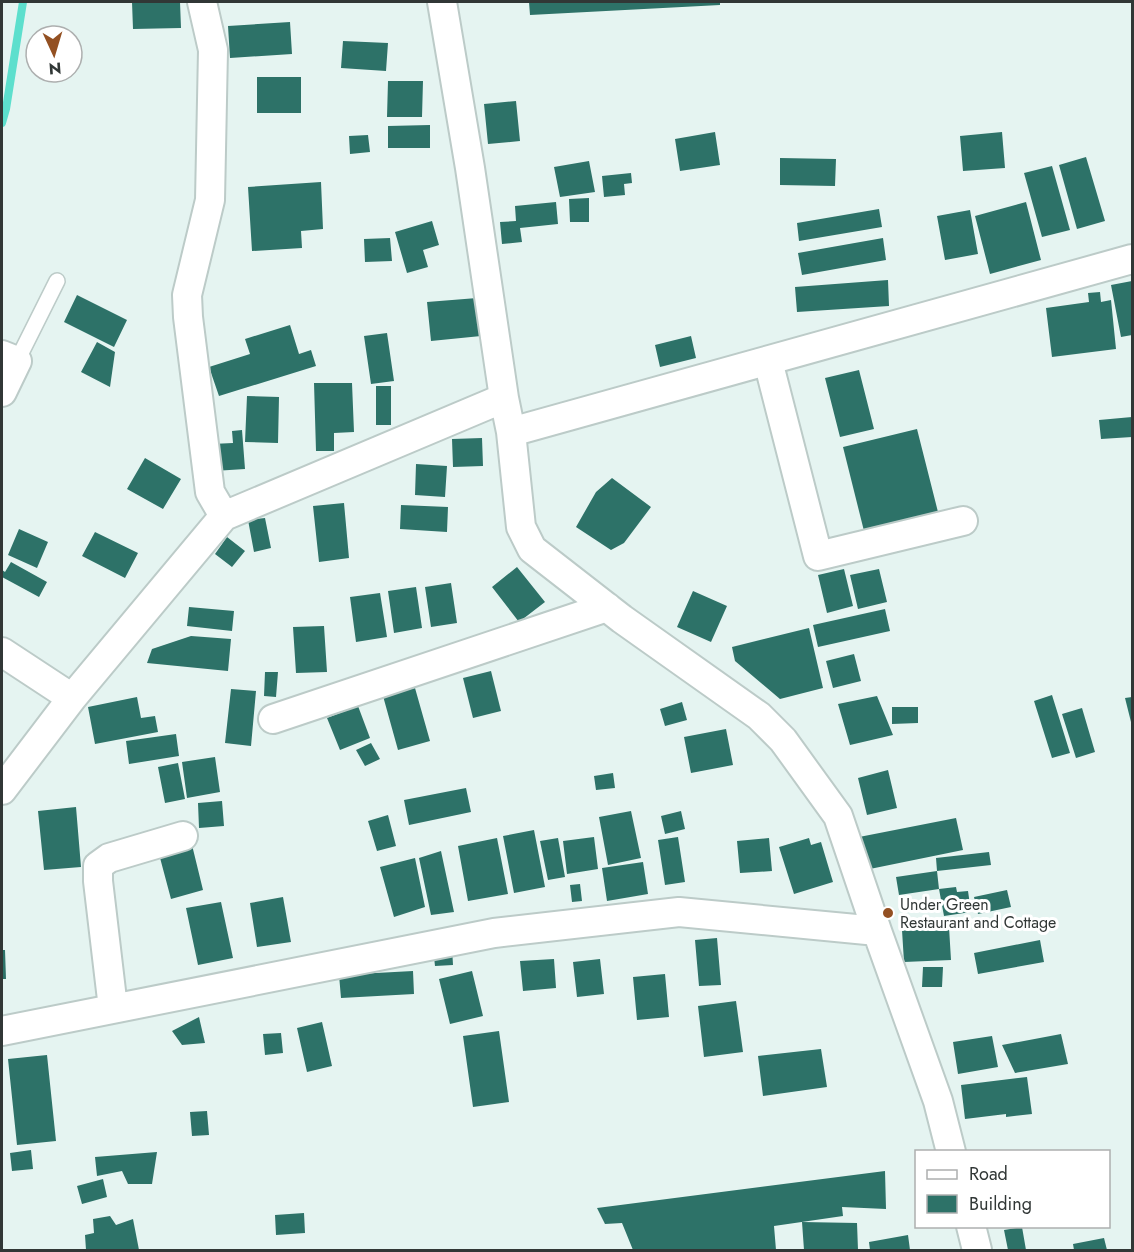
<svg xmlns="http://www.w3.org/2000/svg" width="1134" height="1252" font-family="Jost,sans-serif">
<rect width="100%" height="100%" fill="#e5f4f1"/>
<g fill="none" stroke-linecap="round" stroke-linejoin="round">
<path stroke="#5ddfcd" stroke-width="8" d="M2 123 6 109 23 2"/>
</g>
<path fill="#2d7268" d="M132 2H180L181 28 133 29Z
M529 2H720V5L530 15Z
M290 22 292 54 230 58 228 26Z
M343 41 388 43 386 71 341 68Z
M257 77H301V113H257Z
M388 81H423L422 117H387Z
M516 101 520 141 488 144 484 104Z
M430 125V148H388V126Z
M715 132 720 165 680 171 675 139Z
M1002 132 1005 168 963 171 960 136Z
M368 135 370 152 350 154 349 136Z
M1086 157 1105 221 1077 229 1059 165Z
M780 158 836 159 835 186 780 185Z
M589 161 595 192 560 197 554 167Z
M1052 166 1070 230 1042 237 1024 173Z
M631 173 632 183 624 184 625 195 604 197 602 176Z
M321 182 323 229 301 231 302 248 252 251 248 187Z
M589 198V222H570L569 199Z
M556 202 558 224 520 228 522 242 502 244 500 222 516 221 515 206Z
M1026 202 1041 260 990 274 975 216Z
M879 209 882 227 799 241 797 223Z
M970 210 978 254 945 260 937 216Z
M432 221 439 245 423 250 428 267 407 273 395 232Z
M390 238 392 261 365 262 364 239Z
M883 238 886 260 802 275 798 253Z
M888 280 889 306 797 312 795 287Z
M1132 281V335L1121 337 1111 285Z
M1100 292 1101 302 1111 300 1116 349 1052 357 1046 308 1089 302 1088 293Z
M77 295 127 320 114 347 64 322Z
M477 298 481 336 431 341 427 302Z
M290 325 299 354 311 350 316 366 219 396 209 367 250 354 245 339Z
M387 333 394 381 371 384 364 336Z
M691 336 696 358 660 367 655 345Z
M97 342 115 352 110 387 81 372Z
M859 370 874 429 840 437 825 378Z
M314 383H352L354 432 334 433V451H316Z
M376 386H391V425H376Z
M247 396 279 397 278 443 245 442Z
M1132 417V437L1101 439 1099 420Z
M917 429 938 512 864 531 843 447Z
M242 430 245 469 214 471 212 444 233 443 232 431Z
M482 438 483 466 453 467 452 439Z
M145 458 181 479 163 509 127 489Z
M416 464 447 466 445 497 415 495Z
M612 478 651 507 624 543 611 550 576 527 596 492Z
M344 503 349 558 319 562 313 506Z
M401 505 448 507 447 532 400 529Z
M265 518 271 548 254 552 248 520Z
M19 529 48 542 37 568 8 555Z
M95 532 138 553 125 578 82 556Z
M227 537 245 551 232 567 215 554Z
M11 562 47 582 39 597 2 577V570L5 572Z
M517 567 545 602 519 622 492 587Z
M844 569 853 606 827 613 818 575Z
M879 569 887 602 858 609 850 575Z
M451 583 457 623 431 627 425 587Z
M416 587 422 628 394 633 388 591Z
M693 591 727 606 711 642 677 627Z
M380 593 387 637 356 642 350 597Z
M189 607 234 611 232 631 187 626Z
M885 609 890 631 818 647 813 625Z
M324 626 327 672 296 673 293 627Z
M809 628 823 688 780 699 735 661 732 647Z
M191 636 231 639 228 671 147 663 152 649Z
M854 654 861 681 833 688 826 661Z
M491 671 501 711 473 718 463 678Z
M265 672H278L276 697 264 696Z
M415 688 430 741 398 750 383 696Z
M231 689 256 691 251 746 225 743Z
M1052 695 1070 753 1052 758 1034 701Z
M877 696 893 735 850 745 838 704Z
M137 697 141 718 155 716 158 732 95 744 88 707Z
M1132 697V726L1125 698Z
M682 702 687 720 665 726 660 709Z
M358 706 370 738 340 750 327 718Z
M892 707H918V723L892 724Z
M1082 708 1095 752 1076 758 1062 714Z
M726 729 733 765 691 773 684 737Z
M176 734 179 756 129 764 126 741Z
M371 743 380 759 365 766 356 750Z
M215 757 220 792 187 798 182 762Z
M178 763 185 799 165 803 158 767Z
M888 770 897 808 867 815 858 778Z
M613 773 615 788 596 790 594 776Z
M466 788 471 812 409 825 404 800Z
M222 801 224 826 199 828 198 803Z
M76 807 81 867 44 870 38 811Z
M631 811 641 858 608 865 599 817Z
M681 811 685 829 665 834 661 816Z
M388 815 396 846 377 851 368 821Z
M956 818 963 850 860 871 854 838Z
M534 830 545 887 514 893 503 836Z
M594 837 598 869 567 874 563 841Z
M678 837 685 882 665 885 658 840Z
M497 838 508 894 468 901 458 846Z
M558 838 565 877 548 880 540 841Z
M769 838 772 871 740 873 737 841Z
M809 838 811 845 821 842 833 882 794 894 779 847Z
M192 845 203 890 171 899 159 854Z
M441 851 454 912 431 915 419 858Z
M989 852 991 865 937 871 936 858Z
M415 858 425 907 394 917 380 867Z
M643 862 648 894 607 901 602 868Z
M937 871 939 889 899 895 896 877Z
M580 884 582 901 572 902 570 885Z
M956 887 957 892 968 891 971 912 944 916 939 889Z
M1007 890 1011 907 978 914 974 897Z
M283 897 291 942 257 947 250 903Z
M221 902 233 958 198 965 186 908Z
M949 927 951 960 904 962 902 930Z
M717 938 721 985 699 986 695 940Z
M1040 940 1044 962 978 974 974 953Z
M452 947 453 965 435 966 433 948Z
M2 950H5L6 979H2Z
M554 959 556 988 523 991 520 961Z
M600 959 604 994 577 997 573 962Z
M923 967H943L942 987H922Z
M413 971 414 994 341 998 339 975Z
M472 971 483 1016 450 1024 439 979Z
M665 974 669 1017 637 1020 633 977Z
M736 1001 743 1052 704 1057 698 1006Z
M199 1017 205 1043 182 1045 172 1031Z
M322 1022 332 1066 307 1072 297 1028Z
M499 1031 509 1102 473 1107 463 1036Z
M281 1033 283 1053 265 1055 263 1034Z
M1061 1034 1068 1064 1015 1073 1002 1045Z
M992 1036 998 1067 958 1074 953 1042Z
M821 1049 827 1087 763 1096 758 1056Z
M47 1055 56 1141 17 1145 8 1059Z
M1027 1077 1032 1114 1006 1117V1114L965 1119 961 1085Z
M207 1111 209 1135 192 1136 190 1112Z
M31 1150 33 1169 12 1171 10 1153Z
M157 1152 152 1184H128L122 1171 97 1176 95 1157Z
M885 1171 886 1209 842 1207 843 1216 774 1226 776 1250H633L622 1223 605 1224 597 1208Z
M103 1179 107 1197 82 1204 77 1186Z
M304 1213 305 1233 276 1235 275 1215Z
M110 1216 116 1225 133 1219 139 1250H86L85 1235 94 1233 93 1219Z
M802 1222 857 1223 858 1250H804Z
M1022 1227 1026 1250H1008L1004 1230Z
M908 1235 910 1250H870L869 1242Z
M1104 1238 1107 1250H1074L1073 1244Z"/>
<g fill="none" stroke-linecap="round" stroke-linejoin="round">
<g stroke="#bccbc8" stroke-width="18">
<path id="lane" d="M17 361 57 281"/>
</g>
<g stroke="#bccbc8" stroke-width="32">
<path id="street" d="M202 2 213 50 210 200 187 295 188 317 210 492 224 516
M442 2 470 168 504 398 511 432 521 527 532 549 622 619 759 716 783 740 838 816 877 931 938 1101 951 1152
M2 355 17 361 2 392
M768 361 818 556 963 521
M511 432 1132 259
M2 652 72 698
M273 719 607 607
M2 790 72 698 224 516 504 398
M113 1008 98 881V866L109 858 183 836
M2 1031 494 933 679 912 877 931
M971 1226 977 1250"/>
</g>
<use href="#lane" stroke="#fff" stroke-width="15"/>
<use href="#street" stroke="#fff" stroke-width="28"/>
</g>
<circle fill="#935022" stroke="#fff" stroke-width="2" cx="888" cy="913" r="6"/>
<g text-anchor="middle" stroke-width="6" stroke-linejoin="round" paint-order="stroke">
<g font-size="16" fill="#313736" stroke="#fff" text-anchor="start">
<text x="900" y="910">Under Green<tspan x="900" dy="18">Restaurant and Cottage</tspan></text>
</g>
</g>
<rect width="1134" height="1252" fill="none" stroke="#313736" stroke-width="6"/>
<rect x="915" y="1150" width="195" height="78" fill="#ffffff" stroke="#adafaf" stroke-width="1.5"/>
<rect x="927" y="1170" width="30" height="9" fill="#ffffff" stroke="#adafaf" stroke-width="1.5"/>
<text x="969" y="1180" font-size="18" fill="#313736">Road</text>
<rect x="927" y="1195" width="30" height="18" fill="#2d7268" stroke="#adafaf" stroke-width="1.5"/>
<text x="969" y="1210" font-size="18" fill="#313736">Building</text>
<g transform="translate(54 54) rotate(176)"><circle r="28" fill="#ffffff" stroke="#adafaf" stroke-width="1.5"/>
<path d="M0-4.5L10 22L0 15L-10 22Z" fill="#935022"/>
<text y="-9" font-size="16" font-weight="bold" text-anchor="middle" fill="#313736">N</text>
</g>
</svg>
